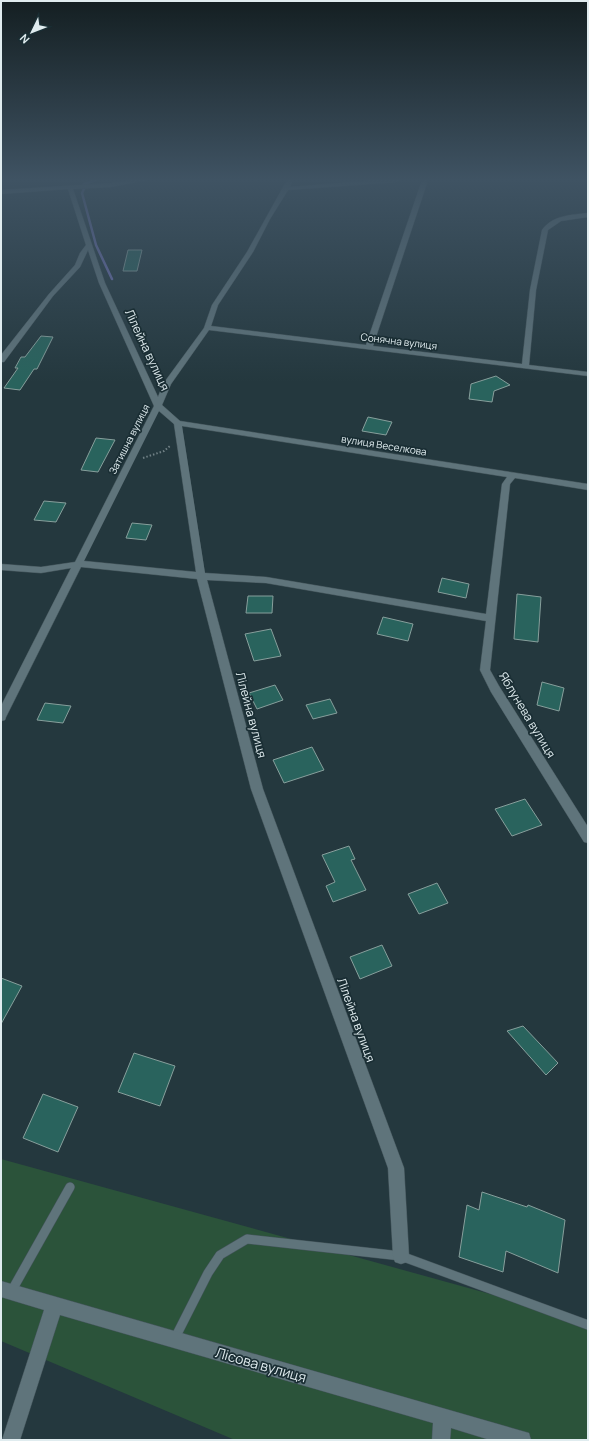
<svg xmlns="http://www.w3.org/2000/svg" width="589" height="1441" font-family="Manrope,sans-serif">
<rect width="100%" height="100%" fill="#24383e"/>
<path fill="#2b533a" d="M1 1159 588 1321V1440H235L1 1341Z"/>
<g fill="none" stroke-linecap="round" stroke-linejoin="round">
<path stroke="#6e6fb2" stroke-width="2.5" d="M84 184 96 180
M84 189 82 193 96 245 112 279"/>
</g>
<path fill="#29635d" stroke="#879f9c" d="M128 250H142L137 271H123Z
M41 336 53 337 37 369H34L20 390 4 388 18 368H15L21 357H25Z
M496 376 510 385 494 391 492 402 469 399 471 384Z
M368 417 392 422 386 435 362 431Z
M96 438 115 440 98 472 81 470Z
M44 501 66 503 56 522 34 520Z
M132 523 152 525 146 540 126 538Z
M442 578 469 584 466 598 438 592Z
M517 594 541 597 538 642 514 639Z
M248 596H273L272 613H246Z
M383 617 413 624 408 641 377 634Z
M271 629 281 656 254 661 245 634Z
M542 682 564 688 559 711 537 705Z
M275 685 283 700 257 709 249 693Z
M330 699 337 713 313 719 306 705Z
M45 703 71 706 63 723 37 720Z
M312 747 324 770 284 783 273 760Z
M525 799 542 825 512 836 495 809Z
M349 846 355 859 351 860 366 890 333 902 326 886 335 882 322 855Z
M437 883 448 903 419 914 408 894Z
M382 945 392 966 360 979 350 957Z
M1 978 22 986 1 1024Z
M523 1026 558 1063 546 1075 507 1031Z
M134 1053 175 1066 160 1106 118 1092Z
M43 1094 78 1107 58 1152 23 1138Z
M482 1192 527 1207 528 1205 565 1220 558 1273 506 1251 503 1272 459 1257 467 1205 479 1210Z"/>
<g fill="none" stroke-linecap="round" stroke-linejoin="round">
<g stroke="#43545a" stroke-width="10">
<path id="service" d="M11 1292 70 1187
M175 1338 208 1273 220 1255 247 1239 401 1256 588 1325"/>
</g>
<g stroke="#43545a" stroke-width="1">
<path id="minor" d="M133 180H147L111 187 73 189 105 283 158 397 163 384 204 328 212 305 247 252 287 180H293L290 187 376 180H400L397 182 288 190 270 219 253 252 218 305 211 326 366 345 422 180H428L373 346 522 364 530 290 542 230C553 215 571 215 588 213V217L561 221 548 230 536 290 529 365 588 372V376L209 330 171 384 162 405 180 421 588 484V490L515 478 510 484 490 670 499 686 588 827V843L584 842 491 692 480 670 486 621 266 583 207 580 263 789 404 1168 409 1256 407 1262 401 1264 395 1262 393 1256 388 1168 251 789 197 579 81 567 6 717 5 720 1 721V706L71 568 41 573 1 570V564L41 567 75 562 154 406 99 283 88 250 80 267 53 296 4 362H1V355L49 294 75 265 80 253 86 245 68 189 1 194V190L111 183ZM159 411 174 424 196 572 84 561ZM182 426 507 477 502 484 486 614 266 577 205 573Z
M1 1281 522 1431 529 1433 531 1440H490L451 1428 450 1440H432L433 1423 60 1315 20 1440H2L44 1310 1 1297Z"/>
</g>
<path stroke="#6f7f84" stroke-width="2" stroke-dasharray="1.5 2" stroke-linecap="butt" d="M143 458 164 451 170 446"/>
<use href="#service" stroke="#5f747b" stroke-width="9"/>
<use href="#minor" fill="#5f747b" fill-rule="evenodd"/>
</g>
<linearGradient id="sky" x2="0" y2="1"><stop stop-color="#141f22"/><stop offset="0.47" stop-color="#3f5363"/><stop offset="1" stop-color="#3f5363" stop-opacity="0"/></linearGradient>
<rect width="589" height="382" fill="url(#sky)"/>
<g text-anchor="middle" stroke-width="3.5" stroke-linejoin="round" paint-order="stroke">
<g font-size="10" fill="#e0ecef" stroke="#1a2e34">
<text transform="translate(399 341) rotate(7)" y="4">Сонячна вулиця</text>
<text transform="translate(129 439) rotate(-63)" y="4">Затишна вулиця</text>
<text transform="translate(384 445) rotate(9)" y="4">вулиця Веселкова</text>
</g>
<g font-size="12" fill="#e0ecef" stroke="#1a2e34">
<text transform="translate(147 350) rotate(65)" y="4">Лілейна вулиця</text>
<text transform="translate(251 715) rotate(75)" y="4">Лілейна вулиця</text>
<text transform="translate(527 715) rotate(59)" y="4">Яблунева вулиця</text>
<text transform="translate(356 1020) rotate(70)" y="4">Лілейна вулиця</text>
</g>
<g font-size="14" fill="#e0ecef" stroke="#1a2e34">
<text transform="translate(261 1365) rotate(16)" y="5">Лісова вулиця</text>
</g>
</g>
<rect width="589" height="1441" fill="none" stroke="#e0ecef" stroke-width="4"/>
<g transform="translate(32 32) rotate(227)" stroke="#1a2e34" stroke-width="3" paint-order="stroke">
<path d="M0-3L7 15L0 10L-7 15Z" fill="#e0ecef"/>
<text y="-6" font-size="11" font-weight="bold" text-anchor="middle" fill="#e0ecef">N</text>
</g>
</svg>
